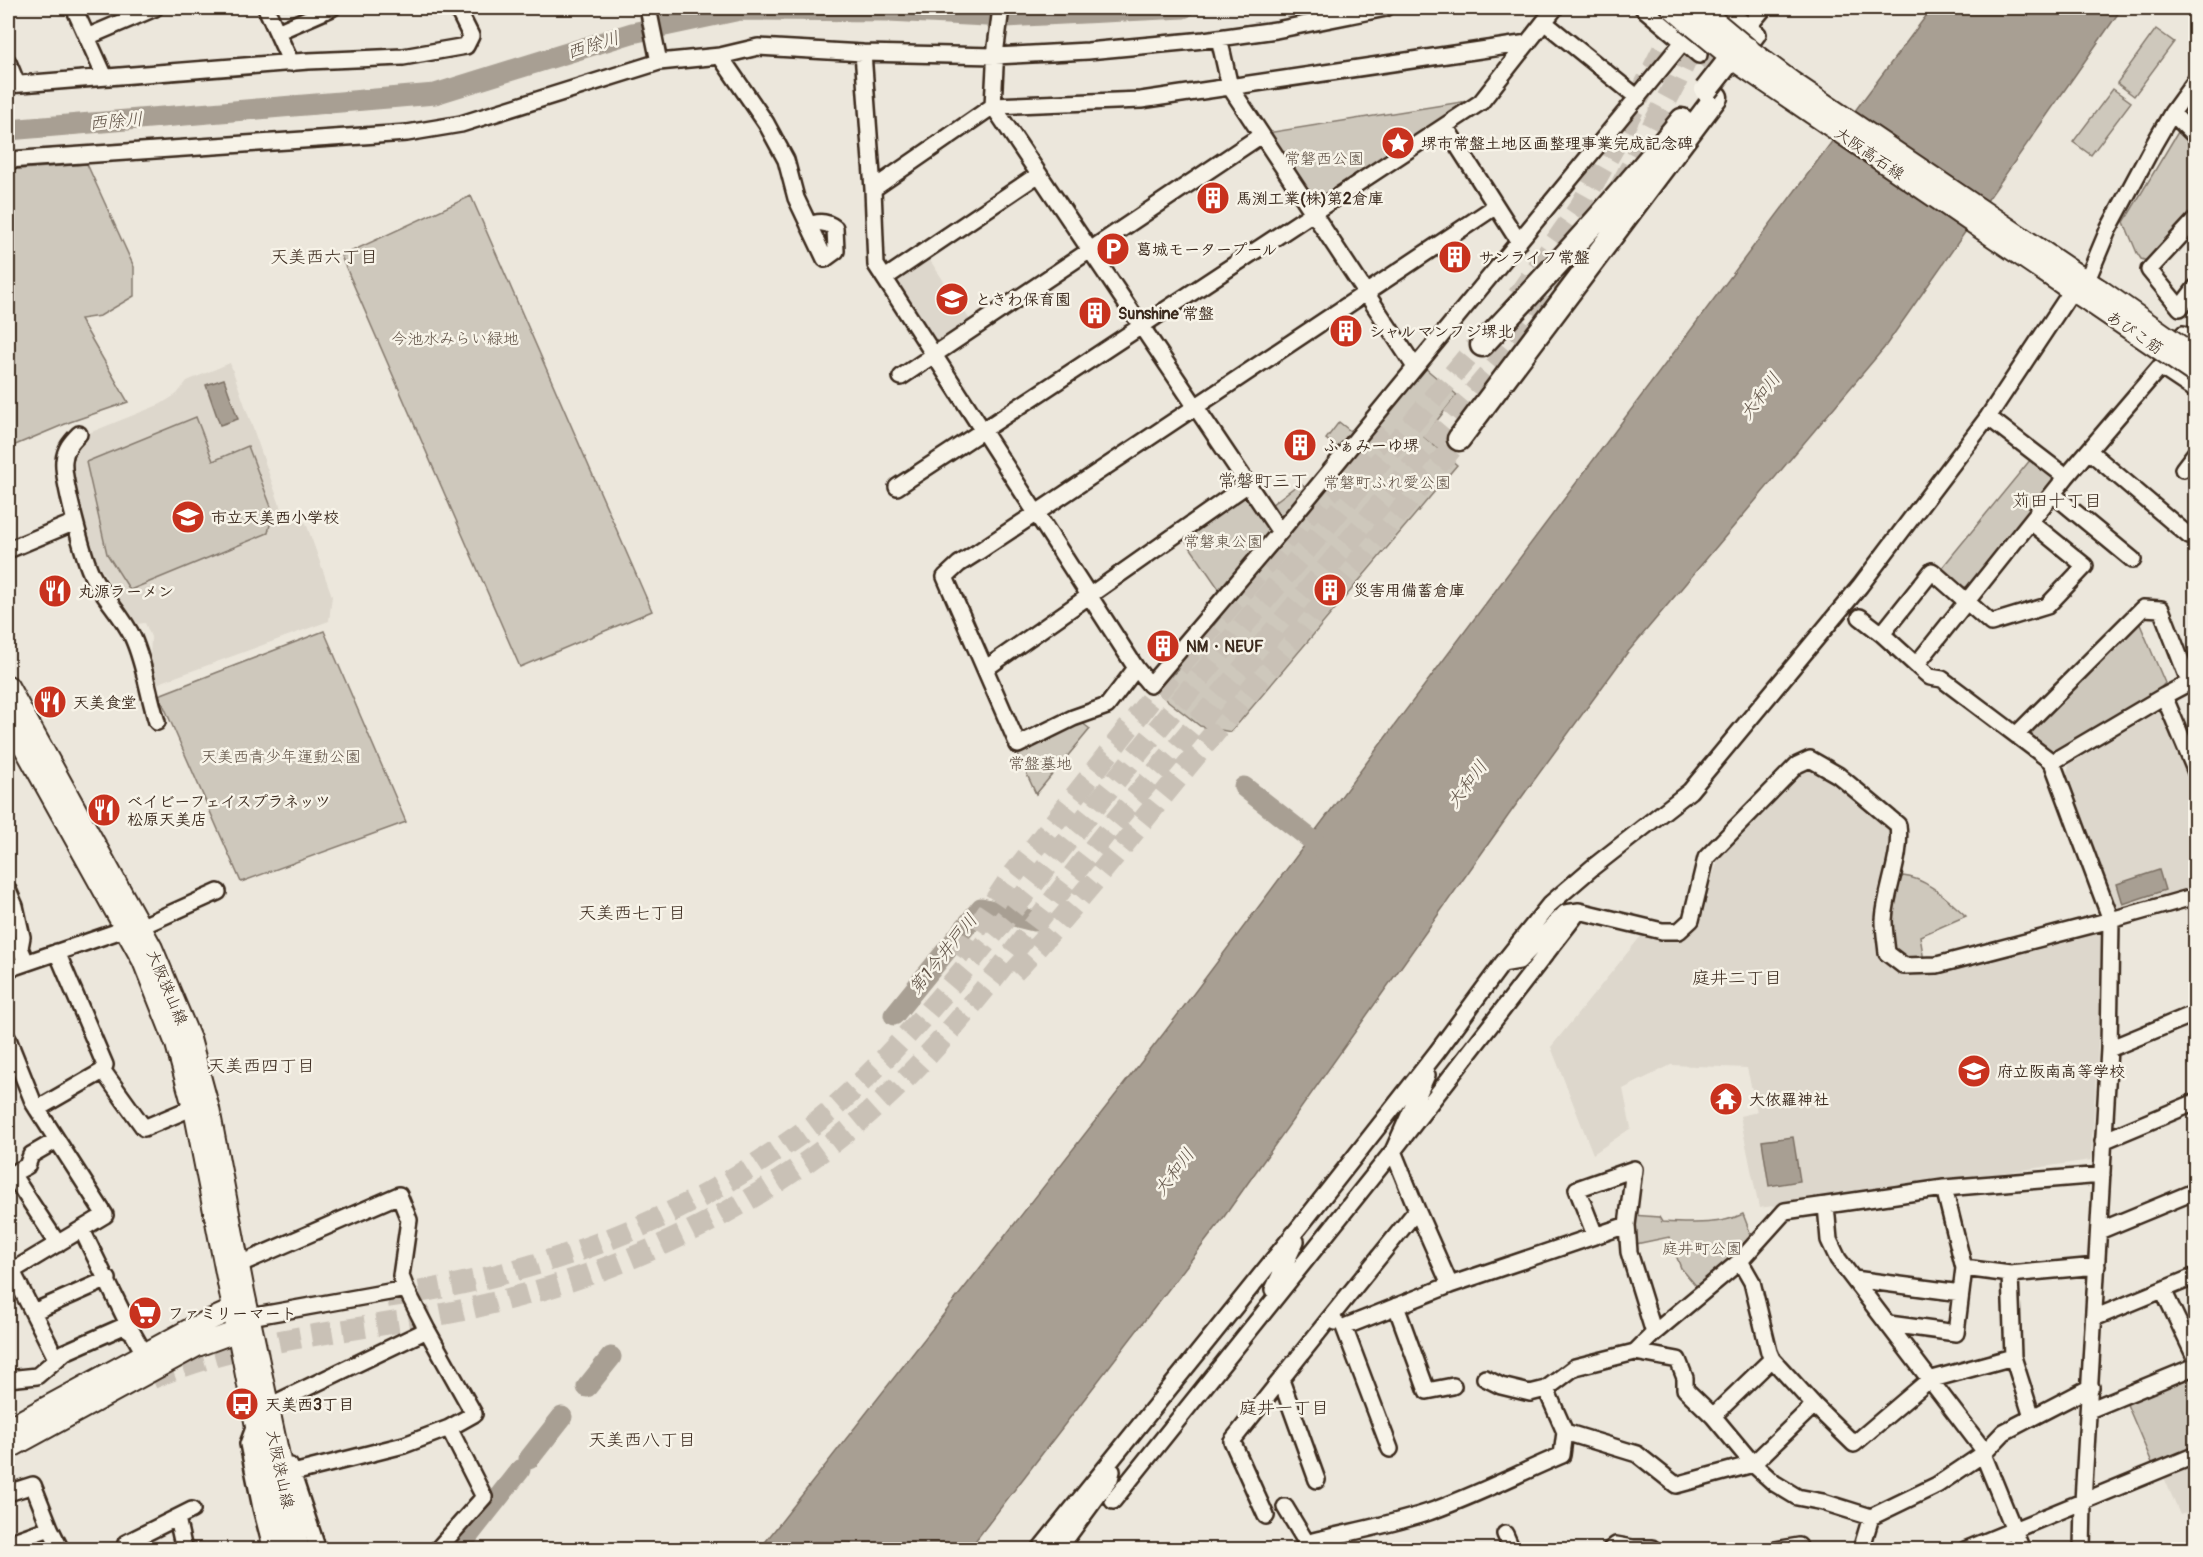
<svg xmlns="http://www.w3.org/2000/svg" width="2203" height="1557" font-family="Pangolin,'Klee One',sans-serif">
<rect width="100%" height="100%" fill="#ece7dc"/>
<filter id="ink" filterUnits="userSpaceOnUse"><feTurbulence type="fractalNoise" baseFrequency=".0167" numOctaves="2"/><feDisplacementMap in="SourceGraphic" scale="12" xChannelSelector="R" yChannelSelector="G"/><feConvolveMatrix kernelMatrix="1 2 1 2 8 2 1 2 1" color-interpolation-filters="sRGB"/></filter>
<g filter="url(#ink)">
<path fill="#ddd7cc" d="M927 256 970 320 937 342 930 341 889 281Z
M230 363 282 511 306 523 332 596 329 621 156 684 150 660 151 637 145 623 137 624 97 563 85 531 73 469 72 454 84 435 161 404 177 394 187 381Z
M2155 711 2163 713 2195 787V889L2123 909 2115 906 2067 772 2071 760Z
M1813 768 1821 770 1891 831 1894 844 1899 970 1934 973 2105 931 2091 1160 1759 1208 1740 1116 1757 1112 1747 1068 1671 1065 1623 1089 1631 1128 1593 1154 1551 1047 1645 931 1667 940 1686 932 1695 925 1722 849 1799 770Z
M2195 1462V1510L2180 1515 2163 1475Z"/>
<path fill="#cec8bc" stroke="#84796d" stroke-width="1.5" d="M2156 29 2174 42 2134 96 2117 83Z
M2113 89 2131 102 2091 155 2073 142Z
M1468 101 1318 202 1311 201 1267 133Z
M2178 132 2195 148V213L2151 262 2141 259 2137 253 2124 222Z
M87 164 134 267V296L100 316 80 319 128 402 70 422 8 448V170Z
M471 196 652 611 520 667 341 256Z
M1425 368 1457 395 1424 437 1457 465 1231 732 1200 726 1158 693Z
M196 417 213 461 248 446 273 512 268 533 130 590 107 554 86 462Z
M1339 422 1354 434 1340 450 1326 439Z
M2031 459 2055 478V483L1976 584 1962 588 1941 569Z
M1300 483 1308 490 1285 517H1279L1271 505Z
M1246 493 1269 527 1270 533 1221 592 1181 534Z
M2139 622 2165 683 2156 693 2053 752 2032 736 2031 728Z
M324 631 406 822 241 882 159 695Z
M1081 722 1090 729 1036 794 1018 755Z
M1903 876C1927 878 1948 900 1966 916L1920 936 1924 961 1907 962 1891 947 1890 921 1894 886Z
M1743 1214 1753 1240 1698 1288 1681 1268 1669 1237 1631 1245 1632 1215 1659 1217 1662 1222C1688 1223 1718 1226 1743 1214Z
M2191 1374 2195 1379V1448L2153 1465 2126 1402Z"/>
<path fill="#a89f93" stroke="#7c7064" stroke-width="1.5" d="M1932 8H2122L1884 348 1627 653 1513 809 1221 1221 969 1549 759 1550 1164 1033Z
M224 379 238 419 220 425 206 385Z
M2159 870 2165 890 2123 904 2117 884Z
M1793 1137 1800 1181 1769 1186 1762 1141Z"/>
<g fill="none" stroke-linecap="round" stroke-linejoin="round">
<path stroke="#a89f93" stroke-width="21" d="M8 130 435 94 632 33 740 10 889 11 1006 17 1184 8
M1244 787 1331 855
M894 1015 981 908 1034 921
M587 1387 611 1357
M529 1459 562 1417
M457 1550 520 1470"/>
<path stroke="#c9c1b6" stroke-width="15" stroke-dasharray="15 8" stroke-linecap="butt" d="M1699 55 1726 76"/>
<path stroke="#c9c1b6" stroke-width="22" stroke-dasharray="22 11" stroke-linecap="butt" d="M1621 186 1675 84 1708 12
M1518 296 1580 207 1616 143 1684 8
M958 956 1009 880 1151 699 1304 518 1388 433
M1014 972C1080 903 1137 826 1198 753 1284 648 1374 545 1459 439
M387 1297C521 1277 649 1235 762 1160 785 1145 809 1129 830 1111 879 1068 923 1018 965 968 1024 897 1079 825 1137 754 1254 611 1373 470 1492 328
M152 1378C244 1340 330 1334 427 1317 510 1302 593 1277 670 1241 748 1204 819 1159 882 1101 976 1014 1045 905 1127 807 1264 644 1400 480 1537 317L1576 262 1595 230"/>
<g stroke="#3b2a1e" stroke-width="20">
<path id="minor" d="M74 8 105 77
M266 8 291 63
M648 8 659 62
M1001 8 996 47 993 106 1280 532
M1643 8 1699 55
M1724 8 1758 34 1743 54
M1544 22 1638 98
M1748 27 1764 8
M277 32 332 8
M87 37 155 8
M1219 38 1230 87 1415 367
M863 53 873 189 876 265 1136 668 1150 685 1280 532 1682 43
M720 56 766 123 786 160 796 198 825 259 836 251 835 228C827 222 818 221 809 226
M8 62 17 84
M8 85 308 61 403 57 466 46 471 36 457 8
M2172 113 2196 137
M1445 126 1519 242
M8 160 407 133 461 124 659 62 720 56 758 47 863 53 995 56 1088 51 1204 40 1276 30 1386 8
M873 189 993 106 1141 100 1528 43
M2196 219 2149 270 2180 308 2196 287
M885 278 1039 174
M2196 344 2183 334 2160 367 2066 477 1916 665 1930 677 1942 679 2052 762 2164 696 2196 772
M2160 367 2196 391
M901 377 1260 136
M1988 417 2066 477
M79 434C71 442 65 449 64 461 62 477 84 561 93 577 104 598 123 616 133 638 145 665 148 694 157 722
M2089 451 2189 536 2196 537
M2183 469 2196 452
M897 487 1481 102 1555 8
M2053 494 2133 560
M8 550 75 522
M1860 617 1882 634
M1916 665 1882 634 1932 571 1991 623 2047 606 2085 566 2031 522
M1136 668 1107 706 1073 718 1018 745 945 577 959 564 978 552 1496 206
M985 669 1248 484
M2164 696 2196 679
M2016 735 2143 608 2161 609 2189 681
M2052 762 2111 920 2109 1049 2083 1502 2082 1550
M8 890 15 906 22 937 20 948 26 962
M57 952 105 1065 103 1071 144 1128 194 1107
M1502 964 1519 961 1565 913 1579 911
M8 969 125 929 140 927 218 892
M8 1039 34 1104 105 1215 12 1271 56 1358
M2109 1049 2196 1013
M1427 1075 1393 1151 1417 1210 1450 1285
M37 1109 103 1071
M2103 1141 2196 1102
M12 1174 58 1244
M8 1176 27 1166 31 1155 57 1140
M1944 1188 1964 1268 2010 1274 2097 1266
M1826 1205 1829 1240 1838 1259 1985 1452
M82 1230 132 1332
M2099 1231 2196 1191
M1595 1235 1577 1189 1634 1169 1627 1225 1629 1252 1654 1333
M1740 1261 1752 1282 1769 1352 1772 1359 1814 1405 1854 1444 1929 1380 2013 1357
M240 1264 399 1195 409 1220 401 1276 406 1289 427 1330 474 1414 449 1428 484 1497 437 1550
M2010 1274 2013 1357 2032 1417
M1854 1279 1961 1293
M1273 1290 1296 1241
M2163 1290 2196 1359
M1396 1306 1427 1391 1453 1386
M33 1312 108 1279
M250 1317 406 1289
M2094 1318 2196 1276
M1336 1322 1329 1319 1417 1210
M1889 1324 1956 1333 1964 1268
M1635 1352 1678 1360 1685 1378V1389L1713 1416 1753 1464 1774 1483 1797 1497 1823 1502 1871 1517
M1485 1378 1501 1386 1530 1393 1546 1389 1575 1367 1635 1352 1654 1333 1740 1261 1785 1211 1944 1188 2102 1175
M8 1379 37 1376 65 1352 124 1326 132 1332 144 1353
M1281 1380 1317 1480
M269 1406 427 1330
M2089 1410 2196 1366
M1713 1416 1772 1359
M255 1425 248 1444 261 1508 272 1550
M1565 1432 1637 1454 1676 1485 1753 1464 1814 1405
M1390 1449 1344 1327 1450 1285 1627 1225
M1983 1454 2022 1550
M290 1466 318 1550
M293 1473 404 1445 449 1428
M8 1493 33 1485 50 1528 8 1543
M1113 1501 1393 1151 1579 911 1662 931H1679L1691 920 1706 858 1797 765 1810 759 1838 775 1898 825C1902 858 1886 888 1884 920 1884 931 1886 942 1887 953L1904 966 1937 965 2111 920 2196 896
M1285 1507 1311 1550
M1266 1516 1232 1441 1329 1319
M177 1518 184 1550
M50 1528 61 1550
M1505 1534 1512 1550
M1309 1546 1313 1541C1351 1532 1389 1525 1426 1513 1473 1497 1517 1474 1562 1455L1565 1432 1546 1389
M124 1550 126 1543 192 1510
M1039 1550 1305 1220 1437 1052 1502 964 1550 904 1593 867 1690 791 1860 586 1988 417 2067 298 2090 273 2108 230 2154 144 2172 113 2196 80
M1058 1550 1110 1479 1112 1471
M1610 1550 1616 1545 1633 1548H1652L1654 1550
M1775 1550 1799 1546 1800 1550
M1861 1550 1871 1517 1937 1485 1983 1454 2004 1432 2091 1387
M1965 1550 2196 1455"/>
</g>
<g stroke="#3b2a1e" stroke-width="24">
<path id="major" d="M1672 8 1687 21
M2073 272 2099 289
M2064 285 2090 302
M8 686 152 948 190 1039 209 1109 244 1292 299 1550
M8 718 143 961 176 1044 195 1114 270 1498 284 1550
M8 1428 190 1329 232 1310 250 1317 238 1331 197 1346 8 1449"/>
</g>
<g stroke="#3b2a1e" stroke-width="27">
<path id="highway" d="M1482 345C1551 272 1618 198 1682 120
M1459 439 1716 97"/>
</g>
<use href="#minor" stroke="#f7f3e8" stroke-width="15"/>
<use href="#major" stroke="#f7f3e8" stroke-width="20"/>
<use href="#highway" stroke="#f7f3e8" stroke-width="22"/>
<g stroke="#3b2a1e" stroke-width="24" stroke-linecap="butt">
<path id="major-bridge" d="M1699 8 1748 49 1792 82 2073 272
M1687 21 1741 65 2064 285
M2099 289 2196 357
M2090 302 2196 374"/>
</g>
<g stroke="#3b2a1e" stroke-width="27" stroke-linecap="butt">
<path id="highway-bridge" d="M1706 90 1731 58 1748 49"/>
</g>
<use href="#major-bridge" stroke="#f7f3e8" stroke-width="20"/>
<use href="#highway-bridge" stroke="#f7f3e8" stroke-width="22"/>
</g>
</g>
<defs>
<g id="sight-disc" transform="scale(1.725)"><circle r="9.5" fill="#c8321e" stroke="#f7f3e8"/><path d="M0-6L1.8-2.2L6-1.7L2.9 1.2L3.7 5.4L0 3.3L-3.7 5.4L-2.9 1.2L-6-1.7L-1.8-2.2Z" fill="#fff"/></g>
<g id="building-disc" transform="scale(1.725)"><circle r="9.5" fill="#c8321e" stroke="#f7f3e8"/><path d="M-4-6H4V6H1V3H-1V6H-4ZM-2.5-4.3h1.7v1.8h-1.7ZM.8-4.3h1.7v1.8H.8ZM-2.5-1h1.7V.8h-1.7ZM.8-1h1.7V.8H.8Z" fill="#fff"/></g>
<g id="parking-disc" transform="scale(1.725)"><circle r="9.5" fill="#c8321e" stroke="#f7f3e8"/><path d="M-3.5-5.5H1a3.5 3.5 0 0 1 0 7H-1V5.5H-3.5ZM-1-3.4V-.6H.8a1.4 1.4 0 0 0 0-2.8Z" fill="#fff"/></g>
<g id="school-disc" transform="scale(1.725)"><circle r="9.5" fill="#c8321e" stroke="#f7f3e8"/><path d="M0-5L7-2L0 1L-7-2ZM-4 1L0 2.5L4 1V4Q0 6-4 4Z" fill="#fff"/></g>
<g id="restaurant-disc" transform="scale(1.725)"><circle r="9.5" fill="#c8321e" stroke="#f7f3e8"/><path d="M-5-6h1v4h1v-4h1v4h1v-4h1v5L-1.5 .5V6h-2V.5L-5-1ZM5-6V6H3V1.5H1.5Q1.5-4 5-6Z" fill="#fff"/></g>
<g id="temple-disc" transform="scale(1.725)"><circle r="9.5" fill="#c8321e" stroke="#f7f3e8"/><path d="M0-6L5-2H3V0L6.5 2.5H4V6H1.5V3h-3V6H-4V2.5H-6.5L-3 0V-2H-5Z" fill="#fff"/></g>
<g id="supermarket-disc" transform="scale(1.725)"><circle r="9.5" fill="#c8321e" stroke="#f7f3e8"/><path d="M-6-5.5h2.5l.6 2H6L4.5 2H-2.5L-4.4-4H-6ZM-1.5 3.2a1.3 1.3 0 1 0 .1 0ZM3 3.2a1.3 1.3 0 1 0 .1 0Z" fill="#fff"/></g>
<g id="bus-disc" transform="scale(1.725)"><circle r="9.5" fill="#c8321e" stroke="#f7f3e8"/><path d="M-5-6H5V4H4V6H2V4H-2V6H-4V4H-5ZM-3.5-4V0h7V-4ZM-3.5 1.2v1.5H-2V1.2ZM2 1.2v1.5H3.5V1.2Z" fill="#fff"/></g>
</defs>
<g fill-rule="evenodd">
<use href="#sight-disc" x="1398" y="143"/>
<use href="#building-disc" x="1213" y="198"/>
<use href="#parking-disc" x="1113" y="249"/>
<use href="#building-disc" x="1455" y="257"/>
<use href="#school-disc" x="952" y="299"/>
<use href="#building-disc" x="1095" y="313"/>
<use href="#building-disc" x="1346" y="331"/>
<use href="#building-disc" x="1300" y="445"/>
<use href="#school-disc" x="188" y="517"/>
<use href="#building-disc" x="1330" y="590"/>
<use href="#restaurant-disc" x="55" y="591"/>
<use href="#building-disc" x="1163" y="646"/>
<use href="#restaurant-disc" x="50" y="702"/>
<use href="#restaurant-disc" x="104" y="810"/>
<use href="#school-disc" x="1974" y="1071"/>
<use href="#temple-disc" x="1726" y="1099"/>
<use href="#supermarket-disc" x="145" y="1313"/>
<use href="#bus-disc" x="242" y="1404"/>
</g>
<g text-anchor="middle" stroke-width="5" stroke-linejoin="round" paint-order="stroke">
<g font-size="16" font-weight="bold" fill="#3b2a1e" stroke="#f7f3e8" text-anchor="start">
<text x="1421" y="149">堺市常盤土地区画整理事業完成記念碑</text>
<text x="1236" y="204">馬渕工業(株)第2倉庫</text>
<text x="1136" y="255">葛城モータープール</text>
<text x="1478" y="263">サンライフ常盤</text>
<text x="975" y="305">ときわ保育園</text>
<text x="1118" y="319">Sunshine 常盤</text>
<text x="1369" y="337">シャルマンフジ堺北</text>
<text x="1323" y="451">ふぁみーゆ堺</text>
<text x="211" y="523">市立天美西小学校</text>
<text x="1353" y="596">災害用備蓄倉庫</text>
<text x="78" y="597">丸源ラーメン</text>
<text x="1186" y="652">NM・NEUF</text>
<text x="73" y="708">天美食堂</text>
<text x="127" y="807">ベイビーフェイスプラネッツ<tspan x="127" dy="18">松原天美店</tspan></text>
<text x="1997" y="1077">府立阪南高等学校</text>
<text x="1749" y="1105">大依羅神社</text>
<text x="168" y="1319">ファミリーマート</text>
<text x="265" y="1410">天美西3丁目</text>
</g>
<g font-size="16" fill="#3b2a1e" stroke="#f7f3e8">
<text transform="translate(1870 153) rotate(34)" y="6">大阪高石線</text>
<text transform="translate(2135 332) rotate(34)" y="6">あびこ筋</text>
<text transform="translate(168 987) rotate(67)" y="6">大阪狭山線</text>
<text transform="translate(281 1469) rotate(78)" y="6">大阪狭山線</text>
</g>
<g font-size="16" fill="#605246" stroke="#f7f3e8">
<text x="1324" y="164">常磐西公園</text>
<text x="455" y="344">今池水みらい緑地</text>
<text x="1387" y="488">常磐町ふれ愛公園</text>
<text x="1223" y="547">常磐東公園</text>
<text x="281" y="762">天美西青少年運動公園</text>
<text x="1040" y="769">常盤墓地</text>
<text x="1702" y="1254">庭井町公園</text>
</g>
<g font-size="18" font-style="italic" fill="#615347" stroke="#f7f3e8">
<text transform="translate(593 45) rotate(-17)" y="6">西除川</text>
<text transform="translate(116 121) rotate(-5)" y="6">西除川</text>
<text transform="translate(1760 396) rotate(-53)" y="6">大和川</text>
<text transform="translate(1467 784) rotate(-53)" y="6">大和川</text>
<text transform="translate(943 954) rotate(-51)" y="6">第1今井戸川</text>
<text transform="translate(1174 1172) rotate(-53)" y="6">大和川</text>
</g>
<g font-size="18" fill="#3b2a1e" stroke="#f7f3e8">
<text x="324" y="263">天美西六丁目</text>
<text x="1263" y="487">常磐町三丁</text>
<text x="2057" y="507">苅田十丁目</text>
<text x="632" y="919">天美西七丁目</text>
<text x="1737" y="984">庭井二丁目</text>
<text x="261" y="1072">天美西四丁目</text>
<text x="1284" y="1414">庭井一丁目</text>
<text x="642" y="1446">天美西八丁目</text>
</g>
</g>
<rect width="2203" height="1557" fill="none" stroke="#f7f3e8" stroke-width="30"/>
<rect x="15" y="15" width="2173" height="1527" fill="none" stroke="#3b2a1e" stroke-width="2" filter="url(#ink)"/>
</svg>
